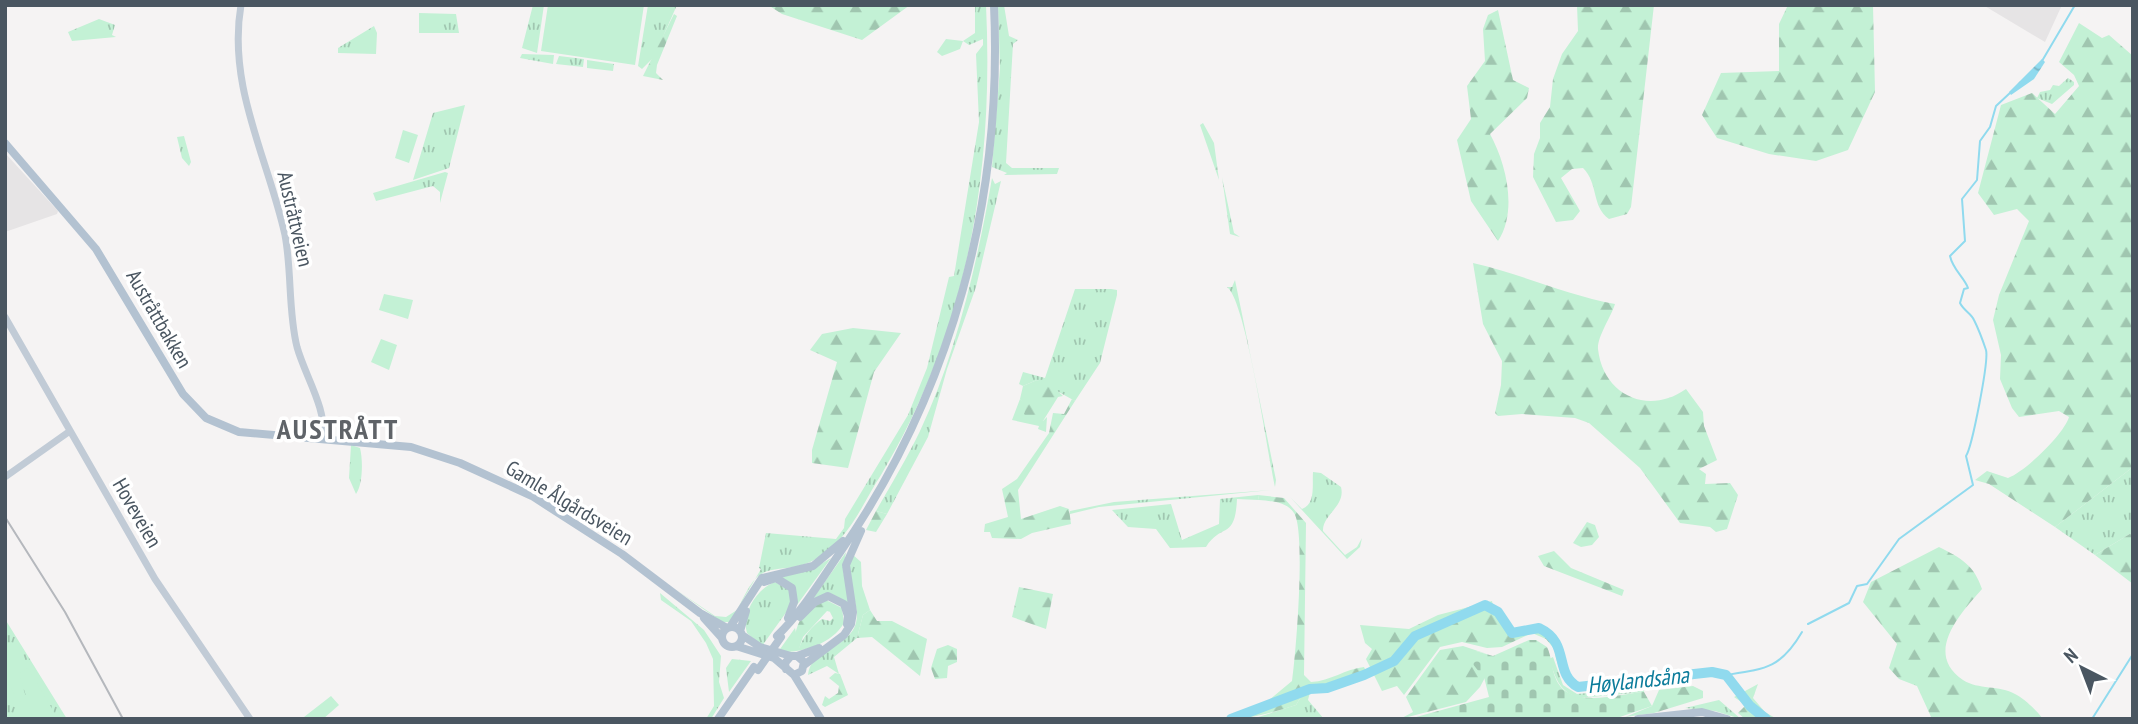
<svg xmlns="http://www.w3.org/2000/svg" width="2138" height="724" font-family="'PT Sans Narrow',sans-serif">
<defs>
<pattern id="grass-tufts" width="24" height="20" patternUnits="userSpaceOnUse" patternTransform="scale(1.75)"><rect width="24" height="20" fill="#c3f1d5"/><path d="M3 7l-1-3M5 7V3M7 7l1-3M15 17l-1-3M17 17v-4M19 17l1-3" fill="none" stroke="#a0c6b0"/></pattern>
<pattern id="forest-firs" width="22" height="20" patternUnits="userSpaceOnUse" patternTransform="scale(1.75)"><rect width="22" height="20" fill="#c3f1d5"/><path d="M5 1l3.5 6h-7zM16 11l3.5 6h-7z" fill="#a0c6b0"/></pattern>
<pattern id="cemetery-stones" width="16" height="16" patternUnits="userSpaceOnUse" patternTransform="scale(1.75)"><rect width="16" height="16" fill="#c3f1d5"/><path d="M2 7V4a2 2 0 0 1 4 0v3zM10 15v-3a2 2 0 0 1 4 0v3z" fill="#a0c6b0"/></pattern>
<pattern id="water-ripples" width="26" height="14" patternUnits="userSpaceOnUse" patternTransform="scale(1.75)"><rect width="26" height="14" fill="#90daee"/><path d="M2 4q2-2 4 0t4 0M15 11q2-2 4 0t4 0" fill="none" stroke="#78b4c4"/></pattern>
</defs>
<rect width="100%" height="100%" fill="#f5f3f3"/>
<path fill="#e6e4e5" d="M1983 5H2062L2045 42Z
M5 153 58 211 57 214 5 232Z"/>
<path fill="url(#grass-tufts)" d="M533 5H544L537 53 522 48Z
M648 5H677L654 57 642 69 638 66Z
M975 5H986C994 173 968 329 881 475 868 495 857 520 841 538 829 552 815 562 798 566 784 570 768 567 757 577 746 588 739 609 730 622H722L672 587 715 616 726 617 737 610 761 569 759 568 766 533 836 539 844 528 845 519 908 415 927 368 949 277 954 276 979 122 976 54 983 45V39L969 45 963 41 975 33Z
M998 5H1004L1009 36 1018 40 1013 44 1006 163 1012 168H1059L1057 174 1004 175 1007 173 992 167 1000 68Z
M419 13 456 14 459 33H419Z
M99 19 115 25 112 35 116 37 72 41 68 32Z
M374 26 377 33 376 54 338 53V48Z
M522 54 554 55 553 64 520 58Z
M559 56 584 59 583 67 556 64Z
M587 60 614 64 613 71 587 68Z
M2068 78 2074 82V85L2052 104 2037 98 2040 92 2050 90 2053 85 2059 86Z
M465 105 449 168 413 180 433 113Z
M184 136 191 162 189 166 182 158 177 137Z
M445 172 448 173 440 203V192L433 186 376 201 373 193Z
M1222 177 1234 233 1240 237 1230 234Z
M992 178 995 184 1001 181 976 287 947 369 928 437 887 514 876 511C891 485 907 458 920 431 956 355 978 260 992 178Z
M1235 280 1276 480 1275 487C1268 456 1246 300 1227 287H1232Z
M1075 289H1111L1117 290V295L1100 363 1075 401 1037 380 1023 386 1019 384 1023 372 1045 378Z
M1020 399 1043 421 1047 417 1046 432 1038 429 1039 426 1012 420Z
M351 445 360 448C363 459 363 485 356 494L349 478Z
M2133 467V532L2095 555 2055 527Z
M1313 472 1321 473 1341 487C1346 506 1322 515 1323 531L1345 555 1357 547 1362 538 1360 547 1347 559 1290 497 1302 509C1316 504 1312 485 1313 472Z
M1271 490 1099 507 1070 514V511L1114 502Z
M1258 495 1259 500 1237 499C1235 541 1222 522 1206 547L1170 548 1156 529 1128 527 1112 510 1171 504 1182 540 1219 524 1220 499Z
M846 552 843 570 850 607 834 595 812 600Z
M852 554 861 562 862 586 870 610 863 615 857 638 834 657 839 674 827 666 808 675C810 651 841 649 853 630 864 612 848 589 849 570 849 565 851 559 852 554Z
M831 558 797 605 794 586 779 576 814 568Z
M775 582 791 591 790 607 762 646 747 633C741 614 757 588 775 582Z
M660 593 704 630 721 656 719 682 724 698 711 719H706L714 706 713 659 706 643 691 621 661 600Z
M842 608 844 623C831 645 801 653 778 652L795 628 799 648C803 637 812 626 822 619L830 621 833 618 830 612Z
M5 619 67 719H5Z
M1559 651 1567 680 1578 689 1595 691C1567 693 1562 679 1555 655Z
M1553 657 1563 685 1577 694 1644 688V692L1580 698C1559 692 1556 679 1549 659Z
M732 659 751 661 729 692 726 668Z
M1310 692 1308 700 1324 719H1252L1296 705 1302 695Z
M1719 700 1741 719 1715 711 1685 708Z"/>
<path fill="url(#forest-firs)" d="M768 5H910L862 40 782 14Z
M1577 5H1654L1631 207 1627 214 1609 219C1591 206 1599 184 1583 168L1572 169 1561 178 1580 211 1573 220 1556 222 1533 177 1534 154 1540 138V123L1550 107 1553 79 1562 54 1578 31Z
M1788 5H1873L1875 92 1848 150 1816 161 1769 154 1717 138 1702 115 1721 73 1779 71V24Z
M1498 10 1513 80 1529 88 1527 98 1490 134C1506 163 1518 211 1498 241L1471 201 1457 140 1471 119 1467 86 1485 61 1483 29 1488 15Z
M674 14 677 16 657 65 656 73 663 80 643 76Z
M2079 23 2102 38 2109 35 2133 56V467L2055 527 1989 484 1975 480 1987 471 2008 478C2025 472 2064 434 2069 417L2059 411 2019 417 2012 408 2000 379 2001 355 1993 320 1999 295 2029 221 2017 209 1994 215 1978 193 2001 105 2032 93 2055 114 2079 86 2074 75 2059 62Z
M946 39 963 41 960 49 942 56 937 52Z
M1203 123 1214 143 1219 180 1200 125Z
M1473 263C1521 274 1567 295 1615 304 1611 317 1597 337 1598 349 1603 395 1648 416 1686 389L1703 412 1704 426 1717 460 1699 469 1706 474 1705 484 1730 483 1738 495 1727 529 1716 532 1710 527 1680 523 1640 468 1589 423 1575 418 1522 414 1498 416 1495 413 1501 385 1502 361 1483 324Z
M853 328 901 333 874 372 848 468 812 463V450L837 362 810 350 822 334Z
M1037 380 1051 385 1063 396 1058 397 1043 421 1029 419 1024 414 1026 407 1020 399 1023 386Z
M1072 399 1075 401 1018 490 1021 519 1060 506 1069 509 1071 524 1032 533 1021 539 992 538 990 532H984L985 524 1008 517 1002 489 1017 479 1049 433 1053 413 1064 414Z
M1258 495 1284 498 1306 523 1304 675 1311 682C1331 681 1345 669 1364 667L1367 673 1332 689 1310 692 1302 695 1296 705C1271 713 1251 719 1225 719L1269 700 1292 681C1296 654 1306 531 1294 513 1287 502 1271 501 1259 500Z
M876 511 887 514 876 532 866 530Z
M1587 522 1595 525 1599 537 1592 545 1581 547 1573 543Z
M2133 532V584L2095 555Z
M1939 547C1961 558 1974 565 1982 589 1961 613 1923 653 1963 680 1978 690 2000 685 2015 694 2025 699 2037 711 2043 719H1932L1917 686 1899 679 1889 668 1897 644 1863 602 1871 582Z
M1554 551 1571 568 1624 590 1622 596 1544 566 1538 556Z
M1019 587 1053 594 1046 629 1012 617Z
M826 600 842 608 841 611 838 614 827 611 803 637 799 649 786 647 793 642C799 621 799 612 826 600Z
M1492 601 1494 610 1507 631 1517 634 1541 630 1552 638 1558 647 1555 650 1546 639 1532 633 1502 647 1487 648 1462 642 1440 647 1404 695 1397 686 1382 691 1366 659 1372 649 1365 643 1360 625 1409 629 1438 615Z
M870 610 877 621H892L927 639 920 676 872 637 857 638 863 615Z
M948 645 957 649V662L948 666 947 678 935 679 931 668 937 649Z
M1463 646 1487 654 1476 651 1489 670 1480 687 1466 702 1400 719 1413 712 1406 697 1440 650Z
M835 673 840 674 848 695 825 707 822 705 825 696 829 699 838 693 839 686 829 678Z
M1758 684 1753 698 1765 712 1777 719H1745L1738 713 1746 705 1734 697Z
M1693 686 1703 691V698L1654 713 1625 717 1652 706 1659 690Z"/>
<path fill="url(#cemetery-stones)" d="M1529 640H1536L1547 647C1552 657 1551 668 1556 679 1569 710 1618 694 1644 692L1652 706 1614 719H1409L1489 697 1484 677 1488 670 1480 673 1468 658 1476 651 1493 656Z"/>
<path fill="#c3f1d5" d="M548 5H644L635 65 541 51Z
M403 130 418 135 409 163 395 158Z
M384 294 413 300 408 319 379 310Z
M381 339 397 345 389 370 371 362Z
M5 652 18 678 22 702 18 701 5 677Z
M28 668 54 712 33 719 19 673Z
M331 696 339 705 323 719 304 717Z"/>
<path fill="url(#water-ripples)" d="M2042 59 2045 62 2034 79 2011 95 2009 92Z"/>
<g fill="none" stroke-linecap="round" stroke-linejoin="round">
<path stroke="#90daee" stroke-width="2" d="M2042 61 2075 5
M1808 624 1849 603 1857 586 1867 584 1899 539 1973 485 1966 456C1972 447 1989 361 1986 350 1983 341 1978 328 1974 320 1971 313 1964 311 1960 303L1964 289 1968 288C1964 277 1953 270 1950 256L1965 241 1962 199 1977 180 1980 141 1990 127 1996 106 2011 92
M1726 675C1766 669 1781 668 1802 632
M2092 719 2133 654"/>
<path stroke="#90daee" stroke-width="10" d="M1231 719 1310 689 1327 688 1364 675 1394 661 1415 636 1485 605 1498 612 1512 633 1539 628C1571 643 1553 673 1578 687L1712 672 1726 675 1750 706 1766 719"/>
<path stroke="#c1cbd6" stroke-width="7" d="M241 5C227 86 268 158 285 235 292 272 288 311 297 347 305 376 327 408 323 439
M5 317 155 579 250 719
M5 477 70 431"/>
<path stroke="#b3c2d1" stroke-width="8" d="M5 143 96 249 183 394 206 418 239 432 411 447 460 463 532 496 622 554 700 613 727 628
M764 582 776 578 792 588 794 602 788 618
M800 617 815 602 828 596 844 604 848 616 847 624
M704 618 722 638
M730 627 762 578 813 566 843 541
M722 637a10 10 0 1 1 20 0a10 10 0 1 1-20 0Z
M740 631 746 611
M742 635 760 647 791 656
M777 636C802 612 821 580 841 551 952 390 1003 200 994 5
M736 646 774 658 794 675 802 671 804 662 797 656H791L785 663 786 669
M797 656 819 648
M804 665 844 635 851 624 853 612 846 565 861 531
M794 675 821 719
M718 719 754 667
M1638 719 1702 712 1727 719"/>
<path stroke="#b5b8bd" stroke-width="2" d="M5 517 65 612 123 719"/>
<path stroke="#b3c2d1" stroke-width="8" d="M758 670 781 637"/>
</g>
<g text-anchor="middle" stroke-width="7" stroke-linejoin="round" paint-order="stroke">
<g font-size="21" fill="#4a5661" stroke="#fff">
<text transform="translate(295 219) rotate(77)" y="7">Austråttveien</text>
<text transform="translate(159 319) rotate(60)" y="7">Austråttbakken</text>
<text transform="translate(569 503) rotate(31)" y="7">Gamle Ålgårdsveien</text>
<text transform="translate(137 513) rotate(60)" y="7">Hoveveien</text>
</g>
<g font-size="23" font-style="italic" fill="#0c7c9b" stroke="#fff">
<text transform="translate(1638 680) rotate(-6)" y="8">Høylandsåna</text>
</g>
<g font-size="28" font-weight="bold" letter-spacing="2" fill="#5f6368" stroke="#fff">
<text x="338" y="439">AUSTRÅTT</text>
</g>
</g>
<rect width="2138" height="724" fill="none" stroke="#4a5661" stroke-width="14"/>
<g transform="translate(2082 668) rotate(318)" stroke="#ffffff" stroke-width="5" paint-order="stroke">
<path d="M0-5L12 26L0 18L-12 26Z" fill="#4a5661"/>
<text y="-10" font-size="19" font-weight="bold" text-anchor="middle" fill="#4a5661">N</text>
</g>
</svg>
